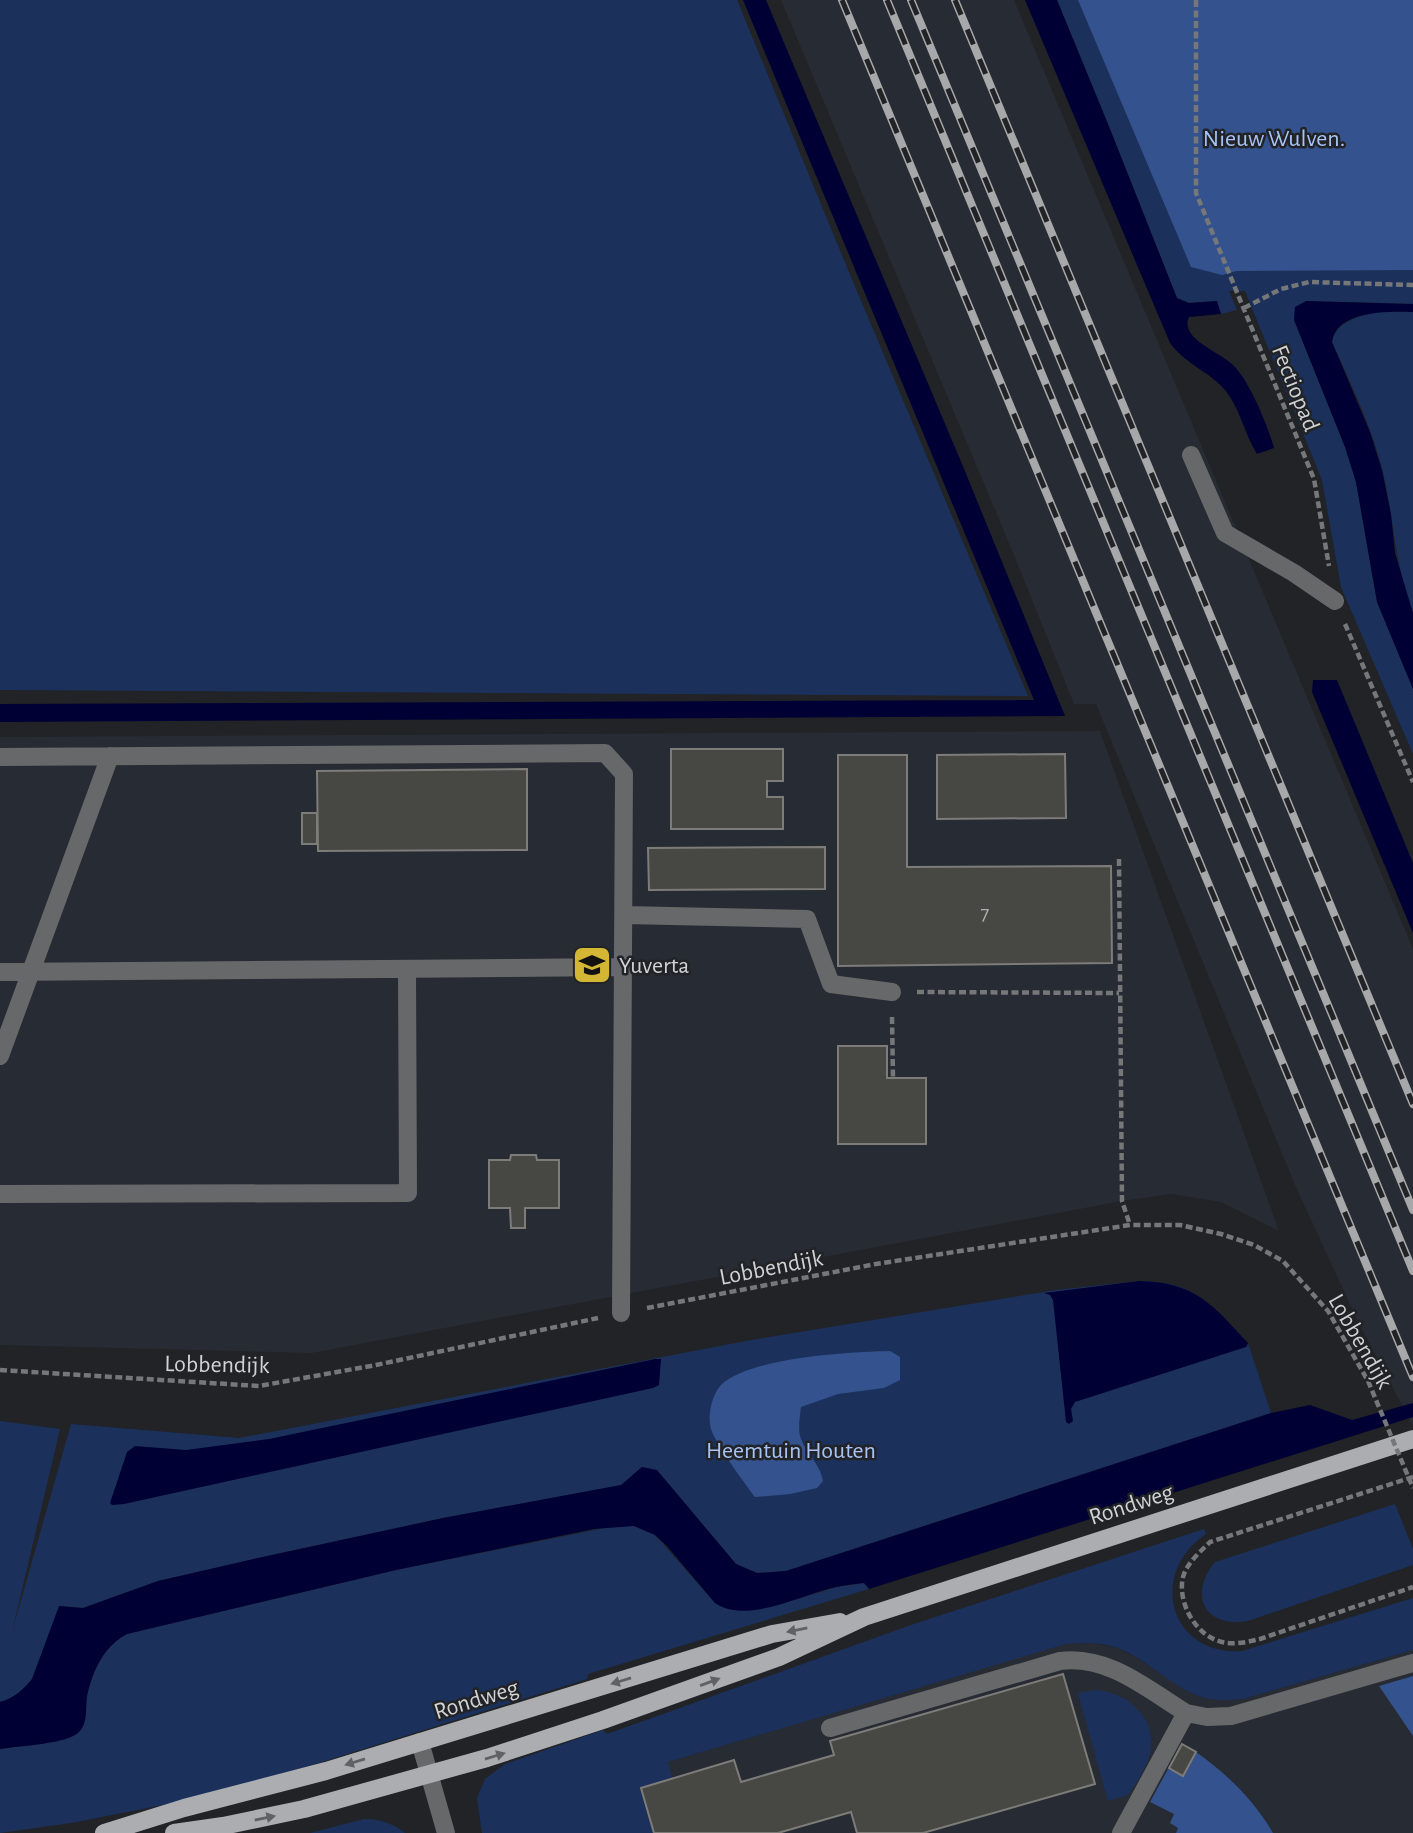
<svg xmlns="http://www.w3.org/2000/svg" width="1413" height="1833" font-family="'Alegreya Sans',sans-serif">
<rect width="100%" height="100%" fill="#212326"/>
<path fill="#272b33" d="M781 0H1014L1413 949V1426L1359 1324 1295 1185 1096 704H1074L1011 548Z
M1100 731 1279 1231 1221 1202 1171 1194 1122 1201 312 1353 0 1345V737Z
M1093 1643 1117 1648 1136 1657 1175 1683 1204 1698 1225 1700 1243 1699 1413 1650V1833H551L626 1762H668L1040 1651 1066 1644Z"/>
<path fill="#1b315c" d="M0 0H737L848 270 1028 696 0 690Z
M1057 0H1413V304L1306 301 1294 320 1345 447 1356 482 1377 602 1413 689V754L1341 587 1322 480 1245 291H1229L1237 310 1221 314 1216 301 1189 303 1177 298 1108 124Z
M1377 311 1413 312V613C1395 567 1394 519 1383 472 1372 427 1351 384 1332 342 1334 322 1361 316 1377 311Z
M1139 1281C1198 1282 1211 1304 1247 1347L1248 1343 1271 1413 786 1571 757 1573 736 1564 670 1486 659 1475 642 1467 622 1485 443 1518 258 1558 158 1581 83 1608 60 1606 32 1679C24 1689 13 1699 0 1702V1421L60 1429 12 1632 71 1424 239 1438 746 1341 1056 1290Z
M1395 1504 1413 1549V1565L1248 1621C1204 1628 1188 1595 1215 1562Z
M614 1526H634L655 1535 715 1603 778 1605 836 1587 864 1583 869 1589 588 1674 587 1679 306 1767 168 1804 71 1823 0 1833V1749C19 1746 60 1744 75 1735 89 1727 85 1709 87 1696 93 1670 103 1647 127 1634L396 1570Z
M1204 1529 1206 1534C1147 1574 1170 1656 1242 1651L1413 1598V1650L1243 1699C1231 1700 1217 1701 1205 1698 1173 1689 1150 1661 1120 1649 1103 1642 1084 1643 1066 1644L668 1762 672 1778 641 1788 654 1833H482L477 1798 485 1779 505 1764 603 1730 607 1734 911 1625Z
M1096 1690C1129 1693 1160 1720 1149 1757 1145 1770 1136 1783 1128 1795L1108 1801 1078 1693Z
M364 1819C380 1819 392 1823 405 1833H310Z"/>
<path fill="#34528e" d="M1078 0H1413V270L1236 271 1222 275 1191 267Z
M890 1351 900 1357V1380L884 1388 838 1394 801 1407C800 1416 798 1427 800 1436 805 1453 820 1463 823 1481L817 1488 790 1494 755 1497C745 1484 715 1443 711 1429 707 1416 712 1393 722 1384 753 1357 849 1352 890 1351Z
M1413 1676V1736L1379 1686Z
M1196 1752C1227 1774 1254 1800 1273 1833H1176L1178 1828 1170 1823 1174 1814 1150 1802 1168 1769 1184 1776Z"/>
<path fill="#000034" d="M743 0H766L962 464 1065 716 0 722V704L1034 700Z
M1025 0H1057L1108 124 1177 298 1189 303 1217 301 1221 314 1189 317C1179 339 1221 352 1233 365 1249 380 1268 426 1274 448L1257 454C1244 433 1240 408 1225 390 1210 372 1185 364 1170 343Z
M1306 301 1413 304V312C1390 311 1336 310 1332 342L1370 432 1382 470 1391 514 1395 553 1413 613V689L1377 602 1356 482 1345 447 1294 320 1295 307Z
M1313 680H1337L1413 863V933L1312 692Z
M1139 1281C1195 1282 1212 1304 1248 1343L1246 1347 1075 1402 1071 1409 1073 1421 1069 1424 1066 1422 1053 1300 1050 1295 1044 1293Z
M655 1359H661L659 1385 653 1388 124 1504 112 1505 110 1503 127 1452 135 1446 186 1450 269 1439Z
M1413 1403V1417L869 1589 864 1583C855 1584 845 1585 836 1587 802 1594 747 1625 715 1603L666 1545 655 1535 634 1526 594 1529 396 1570 127 1634C103 1647 93 1670 87 1696 85 1709 89 1727 75 1735 60 1744 19 1746 0 1749V1702C13 1699 24 1689 32 1679L59 1606 83 1608 158 1581 258 1558 443 1518 621 1485 642 1467 657 1470 736 1564 757 1573 786 1571 1271 1413 1310 1405 1352 1420Z"/>
<path fill="#474743" stroke="#7d7c78" stroke-width="2" d="M671 749H783V781H767V797H783V829H671Z
M1065 754 1066 818 937 819V755Z
M838 755H907V867L1111 866 1112 963 838 966Z
M527 769V850L318 851 317 771Z
M302 813H317V844H302Z
M825 847V889L649 890 648 848Z
M838 1046H887V1078H926V1144H838Z
M511 1155H536L537 1160H559V1208H525V1228H511L510 1208H489V1160H510Z
M1063 1674 1095 1784 923 1833H857L851 1812 778 1833H654L641 1788 734 1760 741 1782 834 1755 830 1741Z
M1182 1744 1196 1752 1183 1776 1169 1768Z"/>
<g fill="none" stroke-linecap="round" stroke-linejoin="round">
<path stroke="#757779" stroke-width="4.5" stroke-dasharray="7 3.5" stroke-linecap="butt" d="M1196 0V193L1314 479 1329 566
M1244 308 1281 289 1309 282 1413 285
M1345 624 1413 782
M1119 859 1122 1201 1130 1225
M917 992 1119 993
M892 1017 893 1078
M647 1308 876 1264 1130 1225H1180L1221 1234 1254 1245 1283 1261 1328 1311 1368 1381
M0 1370 259 1386 376 1365 598 1318
M1413 1477 1210 1542C1200 1552 1187 1563 1183 1577 1177 1603 1196 1636 1222 1642 1234 1645 1248 1642 1260 1639L1413 1587"/>
<path stroke="#676869" stroke-width="18" d="M1191 455 1225 533 1294 573 1335 601
M0 757 605 753 624 774 621 1313
M624 915 807 919 831 984 892 992
M0 972 624 967
M0 1056 110 756
M0 1194 408 1193 407 969
M830 1728 1060 1661C1109 1655 1147 1689 1186 1713
M420 1742 446 1833
M1121 1833 1186 1713 1207 1717 1231 1716 1413 1663"/>
<path stroke="#abadb1" stroke-width="18" d="M104 1833 184 1808 326 1771 772 1634 840 1622
M174 1833 223 1826 304 1809 487 1758 603 1720 779 1657 864 1617 1413 1439"/>
<g stroke="#a7a8aa" stroke-width="8">
<path id="rail" d="M842 0 1413 1377
M887 0 1413 1271
M911 0 1413 1210
M955 0 1413 1104"/>
</g>
<use href="#rail" stroke="#212326" stroke-width="5" stroke-dasharray="16" stroke-linecap="butt"/>
<path stroke="#757779" stroke-width="4.5" stroke-dasharray="7 3.5" stroke-linecap="butt" d="M1368 1381 1413 1488"/>
</g>
<defs><path id="oneway-solid" d="M-6-.8H1V-3.2L6.5 0L1 3.2V.8H-6Z" transform="scale(1.75)"/></defs>
<g fill="#5f6165">
<use href="#oneway-solid" transform="translate(797 1630) rotate(169)"/>
<use href="#oneway-solid" transform="translate(621 1681) rotate(163)"/>
<use href="#oneway-solid" transform="translate(710 1682) rotate(-20)"/>
<use href="#oneway-solid" transform="translate(495 1756) rotate(-17)"/>
<use href="#oneway-solid" transform="translate(355 1762) rotate(163)"/>
<use href="#oneway-solid" transform="translate(265 1818) rotate(-12)"/>
</g>
<defs>
<g id="university-square" transform="scale(2.0125)"><rect x="-9" y="-9" width="18" height="18" rx="4" fill="#d4b635" stroke="#212326"/><path d="M0-5L7-2L0 1L-7-2ZM-4 1L0 2.5L4 1V4Q0 6-4 4Z" fill="#111"/></g>
</defs>
<g fill-rule="evenodd">
<use href="#university-square" x="592" y="965"/>
</g>
<g text-anchor="middle" stroke-width="5" stroke-linejoin="round" paint-order="stroke">
<g font-size="21" fill="#aeafb0">
<text x="985" y="920">7</text>
</g>
<g font-size="24" fill="#a7c3f8" stroke="#212326">
<text x="1274" y="146">Nieuw Wulven.</text>
<text x="791" y="1458">Heemtuin Houten</text>
</g>
<g font-size="24" fill="#d1d2d4" stroke="#212326">
<text transform="translate(1296 388) rotate(68)" y="8">Fectiopad</text>
<text transform="translate(771 1267) rotate(-11)" y="8">Lobbendijk</text>
<text transform="translate(1361 1341) rotate(60)" y="8">Lobbendijk</text>
<text transform="translate(217 1364) rotate(1)" y="8">Lobbendijk</text>
<text transform="translate(1131 1504) rotate(-18)" y="8">Rondweg</text>
<text transform="translate(476 1699) rotate(-17)" y="8">Rondweg</text>
</g>
<g font-size="24" fill="#d1d2d4" stroke="#212326" text-anchor="start">
<text x="619" y="973">Yuverta</text>
</g>
</g>
</svg>
